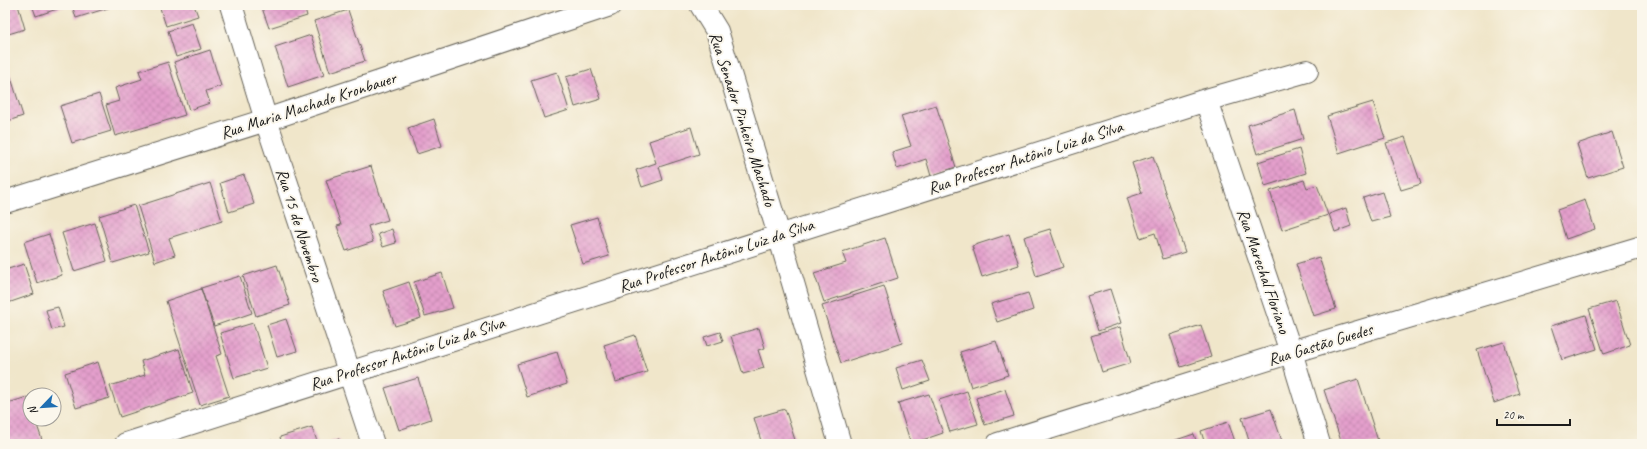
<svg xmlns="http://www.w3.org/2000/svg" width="1647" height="449" font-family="Caveat,sans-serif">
<defs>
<pattern id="building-cross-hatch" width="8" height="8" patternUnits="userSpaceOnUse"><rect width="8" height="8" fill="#e49fcc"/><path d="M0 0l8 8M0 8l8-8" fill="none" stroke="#c388af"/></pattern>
</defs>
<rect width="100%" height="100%" fill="#fbf7ec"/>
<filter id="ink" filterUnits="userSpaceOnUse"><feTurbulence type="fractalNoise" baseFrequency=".025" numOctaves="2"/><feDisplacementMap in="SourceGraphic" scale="8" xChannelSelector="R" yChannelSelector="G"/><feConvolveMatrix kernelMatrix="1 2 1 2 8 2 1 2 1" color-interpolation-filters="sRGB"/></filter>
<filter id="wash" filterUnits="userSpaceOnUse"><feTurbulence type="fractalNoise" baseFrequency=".012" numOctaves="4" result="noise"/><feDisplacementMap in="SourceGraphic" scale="16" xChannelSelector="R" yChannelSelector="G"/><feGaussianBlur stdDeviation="0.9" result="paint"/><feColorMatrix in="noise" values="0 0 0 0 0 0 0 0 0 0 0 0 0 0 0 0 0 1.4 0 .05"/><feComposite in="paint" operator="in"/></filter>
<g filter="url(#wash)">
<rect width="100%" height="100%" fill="#f0e6ca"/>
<g id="blocks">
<path fill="url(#building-cross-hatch)" d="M5 5H18L25 29 5 35Z
M32 5H69L36 16Z
M72 5H110L111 7 76 18Z
M159 5H194L198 16 166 26Z
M261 5H304L307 16 269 28Z
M348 10 365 61 330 72 314 21Z
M192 23 201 49 176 57 168 31Z
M311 35 324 75 288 87 275 47Z
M210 50 221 86 206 91 210 103 189 110 174 62Z
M168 62 185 115 115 136 106 105 119 101 115 88 142 79 139 71Z
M8 68 23 116 5 122V69Z
M591 69 601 99 575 107 566 77Z
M557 72 569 110 544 118 531 80Z
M99 94 111 131 72 143 60 106Z
M1373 102 1385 138 1339 153 1327 116Z
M936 105 956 167 931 176 926 159 897 169 892 152 911 146 901 116Z
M1295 110 1303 139 1257 154 1248 125Z
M434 119 442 146 417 154 408 128Z
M691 127 699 154 659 167 663 180 642 187 636 170 656 163 649 141Z
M1612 132 1623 167 1588 178 1577 144Z
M1405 137 1421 184 1401 190 1386 143Z
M1299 149 1306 173 1265 186 1258 162Z
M1153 156 1185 252 1163 259 1155 233 1140 238 1127 198 1142 193 1132 163Z
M371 166 388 220 368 226 373 242 346 251 337 226 341 225 326 180Z
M244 175 254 204 229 212 220 183Z
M1304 180 1307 188 1317 185 1328 215 1282 230 1270 191Z
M210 183 222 221 169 238 175 255 155 262 138 206Z
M1382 192 1390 217 1371 222 1363 198Z
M1585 200 1595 229 1566 239 1557 210Z
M134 205 149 252 113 263 99 216Z
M1346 208 1351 226 1335 232 1329 214Z
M597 217 609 256 583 264 570 225Z
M95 223 107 261 74 271 62 233Z
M392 229 396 243 383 247 378 234Z
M1050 229 1063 267 1036 276 1024 237Z
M49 234 62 275 37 283 24 242Z
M1009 234 1019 265 982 277 972 246Z
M885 238 898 278 824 302 814 273 846 263 842 252Z
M1319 257 1336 309 1313 316 1296 264Z
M24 264 34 294 5 304V270Z
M277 265 290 305 256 316 243 276Z
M442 273 453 308 425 316 414 282Z
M240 276 252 313 214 326 201 288Z
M409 282 421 318 395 326 383 291Z
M884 286 902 343 841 363 822 306Z
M201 289 222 354 216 356 229 396 200 405 166 301Z
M1110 289 1121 323 1098 331 1087 296Z
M1028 293 1033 310 997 322 991 304Z
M1616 301 1630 345 1604 354 1589 309Z
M58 307 64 327 52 330 46 310Z
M1586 315 1597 349 1562 360 1551 326Z
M286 319 297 351 277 357 267 325Z
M253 323 267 368 234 378 220 333Z
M1201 325 1211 357 1181 367 1170 335Z
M1120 327 1131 363 1102 372 1091 336Z
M759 328 765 348 758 350 764 368 743 374 731 336Z
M720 332 723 341 707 346 704 337Z
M635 335 647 372 616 382 604 345Z
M996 341 1008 375 971 387 960 352Z
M1504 342 1520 394 1494 403 1477 350Z
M179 349 193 393 120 417 110 386 145 375 141 361Z
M557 352 567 384 527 397 517 364Z
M922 360 930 381 903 390 896 368Z
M98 362 109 398 76 408 65 373Z
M418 378 431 419 399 430 385 388Z
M1358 379 1379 444H1342L1324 390Z
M1005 389 1014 416 985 425 976 398Z
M967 391 978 424 950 432 939 400Z
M929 394 943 433 911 444 898 403Z
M27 397 30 405V419H35L43 443 5 444V404Z
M785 409 796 443 762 444 754 418Z
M1271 409 1283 444H1250L1242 418Z
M1228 422 1236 444H1205L1201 431Z
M312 427 318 444H282L280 437Z
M1194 434 1197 444H1164Z
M339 439 340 444H325Z
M272 440 273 444H261Z"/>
</g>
</g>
<g filter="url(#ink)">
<use href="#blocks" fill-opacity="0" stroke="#666359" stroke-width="1"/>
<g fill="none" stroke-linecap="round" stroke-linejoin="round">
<g stroke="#666359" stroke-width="24">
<path id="minor" d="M231 5 266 120 373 444
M701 5 717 31 779 235 840 444
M1206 100 1291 352 1319 444
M5 202 266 120 610 5
M126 444 1206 100 1307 71
M998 444 1291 352 1642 247"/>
</g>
<use href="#minor" stroke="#fff" stroke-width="22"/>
</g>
</g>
<g text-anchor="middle" stroke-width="4" stroke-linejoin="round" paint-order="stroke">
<g font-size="17" fill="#1c1c1c" stroke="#fbf7ec">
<text transform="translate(308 105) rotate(-18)" y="6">Rua Maria Machado Kronbauer</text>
<text transform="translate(743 119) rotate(72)" y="6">Rua Senador Pinheiro Machado</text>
<text transform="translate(1025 157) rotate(-18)" y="6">Rua Professor Antônio Luiz da Silva</text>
<text transform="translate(300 225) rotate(72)" y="6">Rua 15 de Novembro</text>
<text transform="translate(716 255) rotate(-18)" y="6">Rua Professor Antônio Luiz da Silva</text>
<text transform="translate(1264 271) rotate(71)" y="6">Rua Marechal Floriano</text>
<text transform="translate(1320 344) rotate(-17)" y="6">Rua Gastão Guedes</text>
<text transform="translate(407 353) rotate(-18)" y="6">Rua Professor Antônio Luiz da Silva</text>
</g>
</g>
<rect width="1647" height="449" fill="none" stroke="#fbf7ec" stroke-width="20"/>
<g transform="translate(42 407) rotate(245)"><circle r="19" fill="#fbf7ec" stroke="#a29f99"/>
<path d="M0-3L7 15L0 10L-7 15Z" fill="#1f6fb2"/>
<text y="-6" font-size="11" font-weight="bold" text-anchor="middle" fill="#1c1c1c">N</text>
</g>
<path d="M1497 419v6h73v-6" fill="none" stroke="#1c1c1c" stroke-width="2"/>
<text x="1503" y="419" font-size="12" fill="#1c1c1c" stroke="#fbf7ec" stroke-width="3" paint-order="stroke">20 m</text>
</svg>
